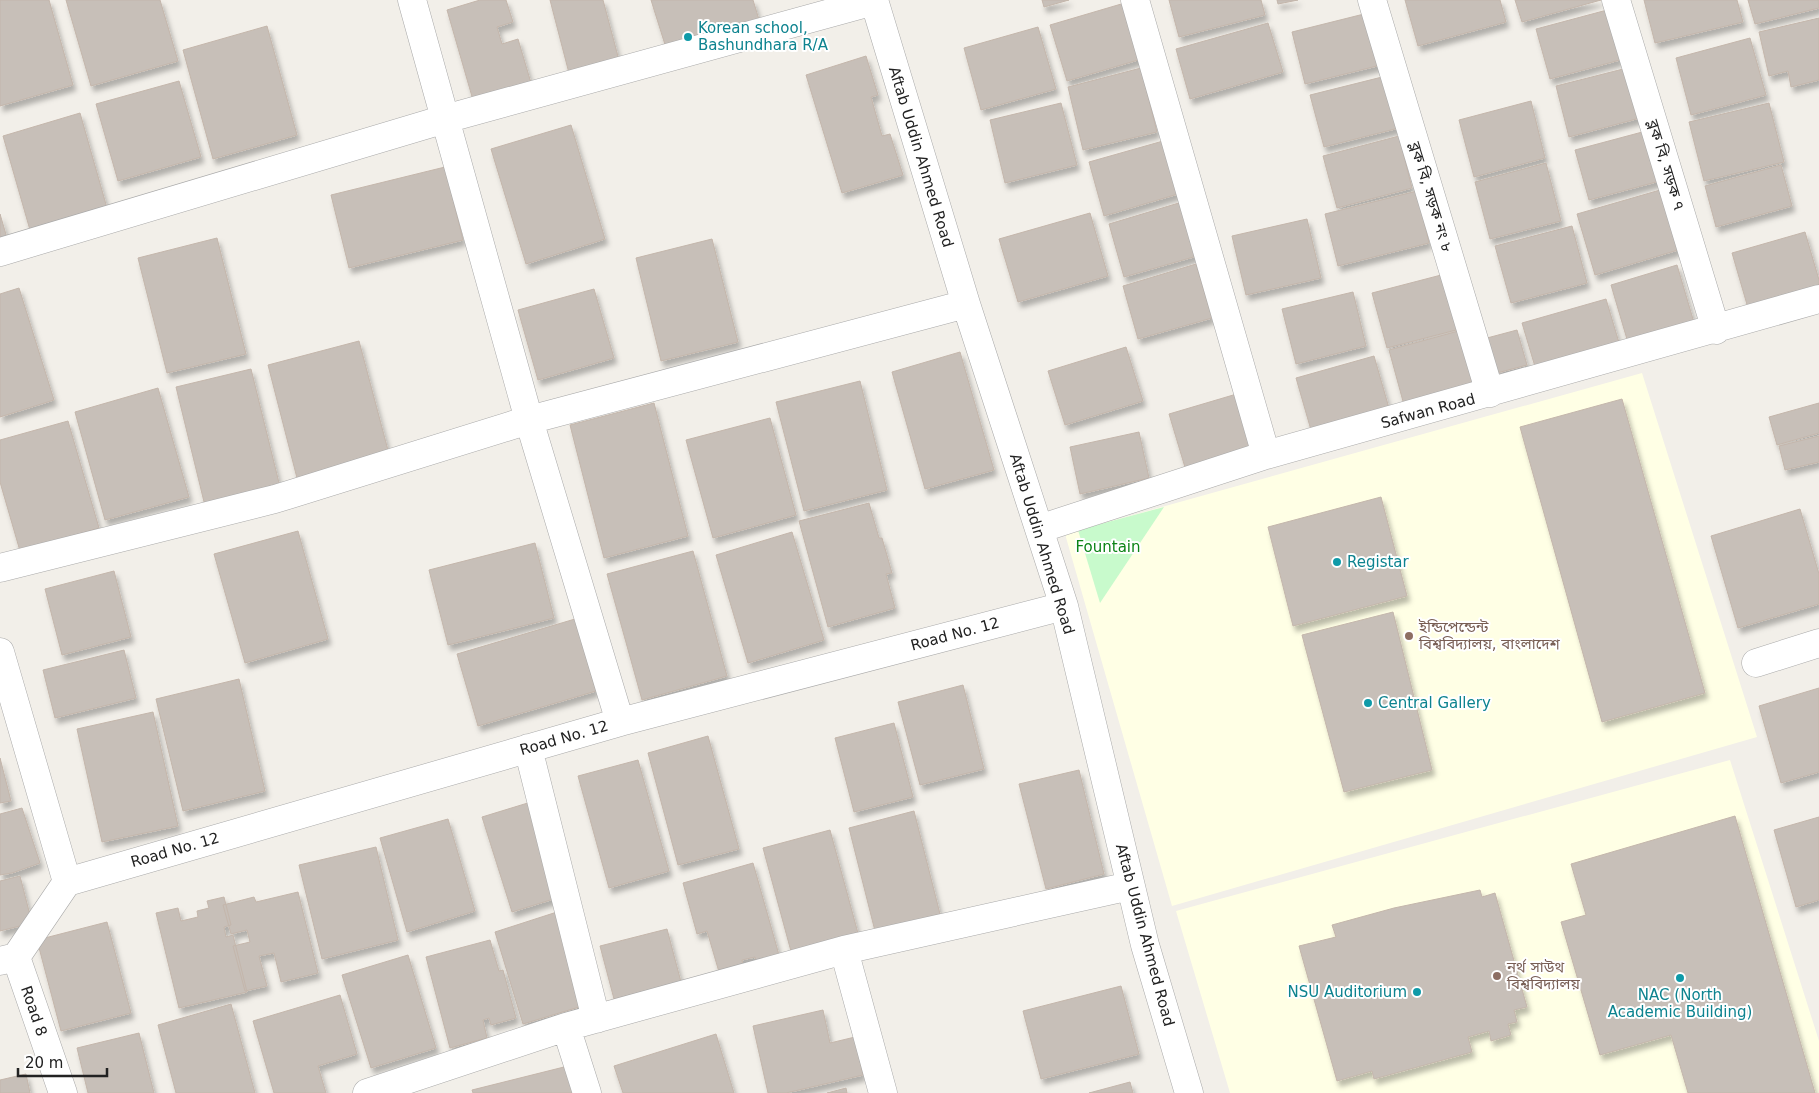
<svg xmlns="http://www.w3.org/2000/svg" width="1819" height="1093" font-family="'DejaVu Sans','Noto Sans Bengali',sans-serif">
<defs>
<filter id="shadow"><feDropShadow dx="3" dy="5.5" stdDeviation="2.5" flood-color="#0004"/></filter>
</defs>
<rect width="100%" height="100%" fill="#f2efe9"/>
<path fill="#ffffe5" d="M1642 373 1757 737 1172 906 1065 534Z
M1730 760 1819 1041V1093H1230L1176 911Z"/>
<path fill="#c8facc" d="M1164 507 1100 603 1078 530Z"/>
<path fill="#c7bfb8" stroke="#c4b6ab" filter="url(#shadow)" d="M0 0H49L73 85 0 106Z
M66 0H160L178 61 91 86Z
M480 0H506L513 22 497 27 502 44 518 39 531 83 473 100 447 10Z
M550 0H603L620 64 570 77Z
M651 0H753L760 23 667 51Z
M1042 0H1069L1044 7Z
M1169 0H1261L1265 15 1179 37Z
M1277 0H1298L1278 4Z
M1405 0H1500L1506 22 1418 46Z
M1515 0H1601L1522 22Z
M1644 0H1737L1743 22 1655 43Z
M1748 0H1819V8L1755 24Z
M1128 2 1145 58 1067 81 1050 25Z
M1607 10 1620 60 1550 79 1536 29Z
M1368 13 1381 65 1305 84 1292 32Z
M1819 18V80L1791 87 1788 71 1769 76 1759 32Z
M1268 23 1283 72 1190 99 1176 49Z
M267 26 297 135 213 159 183 50Z
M1038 27 1056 89 981 110 964 48Z
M1750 38 1766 95 1691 115 1676 58Z
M866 56 878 95 871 97 882 136 890 134 903 175 842 193 806 75Z
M1141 68 1157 132 1083 150 1068 87Z
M1627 68 1640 118 1569 137 1556 86Z
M1386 76 1399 128 1324 147 1310 95Z
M179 81 201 157 118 181 96 104Z
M1531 101 1545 158 1474 177 1459 120Z
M1061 103 1077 165 1005 183 990 120Z
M1769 103 1784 162 1704 181 1689 122Z
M80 113 107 208 30 230 3 136Z
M571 125 605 239 526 264 491 149Z
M1646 131 1660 181 1589 200 1575 150Z
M1399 136 1412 188 1337 208 1323 156Z
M1163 141 1178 194 1104 216 1089 162Z
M1546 163 1561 221 1490 239 1475 182Z
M1781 165 1792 206 1716 227 1705 186Z
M445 167 463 240 349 268 331 195Z
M1660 190 1678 250 1595 275 1577 214Z
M1417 191 1429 243 1338 266 1325 214Z
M1182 202 1197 256 1124 277 1109 224Z
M1090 213 1108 276 1018 302 999 239Z
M0 214 7 238 0 240Z
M1307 219 1321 278 1246 295 1232 236Z
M1572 226 1587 283 1511 303 1495 246Z
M1805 232 1819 280V287L1748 308 1732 253Z
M217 238 246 354 167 373 138 258Z
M712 239 738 342 661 361 636 258Z
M1196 264 1212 318 1138 339 1123 286Z
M1677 265 1695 326 1629 346 1611 285Z
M1445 274 1460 329 1387 348 1372 293Z
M19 288 54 400 0 417V294Z
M594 289 614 358 538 380 518 310Z
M1353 292 1366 346 1296 364 1282 309Z
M1606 299 1620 346 1536 370 1522 323Z
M1462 330 1477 385 1404 405 1389 350Z
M1517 330 1527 365 1497 373 1487 338Z
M359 341 389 454 297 478 268 365Z
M1126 347 1143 401 1065 425 1048 371Z
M960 352 994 470 925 489 892 372Z
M1374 356 1391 415 1313 437 1296 378Z
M251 369 281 491 206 510 176 387Z
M860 381 887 490 804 511 776 402Z
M158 388 189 497 105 520 75 412Z
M1240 393 1258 452 1187 474 1169 414Z
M1622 399 1705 693 1602 722 1520 427Z
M654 403 688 536 604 558 570 425Z
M1819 403V433L1777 445 1769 417Z
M770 418 796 515 713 538 686 440Z
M68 421 99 528 20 551 0 482V440Z
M1139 432 1149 478 1080 494 1070 447Z
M1819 436V462L1785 470 1779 446Z
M1381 497 1407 596 1293 626 1268 527Z
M869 503 879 538H882L892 573 886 574 895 608 828 627 799 521Z
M1800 509 1819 574V604L1738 628 1711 536Z
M298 531 328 639 245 663 214 554Z
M792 532 824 640 748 663 716 555Z
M535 543 554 618 448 645 429 570Z
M693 551 727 676 642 700 607 574Z
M114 571 131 637 62 655 45 589Z
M1393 612 1432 770 1344 792 1302 635Z
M575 619 596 691 478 726 457 654Z
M124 650 136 698 55 718 43 670Z
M239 679 265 791 183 811 156 699Z
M963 685 984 769 920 785 898 702Z
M1819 688V772L1781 783 1759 706Z
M153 712 178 826 102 842 77 729Z
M894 723 913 797 854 812 835 738Z
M708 736 739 849 678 865 648 753Z
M0 758 11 801 0 803Z
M638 760 669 871 609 888 578 776Z
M1079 770 1104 874 1046 889 1019 784Z
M531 802 560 897 512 912 482 817Z
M22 808 40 863 12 873 0 875V814Z
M914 811 940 914 875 931 849 828Z
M1735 816 1815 1093H1688L1671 1035 1600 1055 1561 922 1586 915 1571 864Z
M1819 817V900L1796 907 1774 830Z
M448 819 475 911 407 932 380 838Z
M830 830 859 937 792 955 763 848Z
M376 847 398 940 322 959 299 865Z
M753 863 779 955 756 961 755 957 742 960 743 965 719 972 707 931 697 934 683 883Z
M20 876 32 923 0 931V881Z
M1480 890 1482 897 1495 893 1527 1007 1514 1010 1517 1022 1508 1024 1511 1035 1491 1041 1489 1031 1468 1037 1472 1052 1374 1079 1372 1071 1337 1081 1299 946 1336 937 1332 925 1394 908Z
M298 892 318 973 281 982 274 953 259 956 267 986 245 991 233 946 250 942 247 930 231 934 223 905 254 897 256 902Z
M224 897 231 925 224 927 226 937 233 935 247 992 179 1008 156 913 178 908 181 921 198 917 197 911 209 908 207 901Z
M560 911 589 1004 523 1024 495 932Z
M107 922 131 1013 61 1031 37 940Z
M667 929 681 982 614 999 600 946Z
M490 940 499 971 503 970 516 1018 491 1025 489 1018 483 1020 487 1038 450 1048 426 957Z
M408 955 436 1048 371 1068 342 975Z
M1121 986 1139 1054 1041 1079 1023 1011Z
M340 995 357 1054 318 1066 326 1093H274L253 1021Z
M231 1004 255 1093H176L158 1025Z
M823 1010 830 1043 855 1037 863 1075 786 1093H768L753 1026Z
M139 1033 154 1093H88L77 1048Z
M716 1034 734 1093H623L614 1066Z
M568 1066 574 1093H473L472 1090Z
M26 1074 30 1093H0V1080Z
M1130 1082 1133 1093H1089Z
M846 1088 847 1093H827Z"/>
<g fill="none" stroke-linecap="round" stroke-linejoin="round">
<g stroke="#a9a9a9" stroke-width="29">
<path id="minor" d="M412 0 529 420 620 722
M874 0 966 304 1064 606 1145 945 1189 1093
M1135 0 1266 455
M1372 0 1490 393
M1616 0 1716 330
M0 252 445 119 874 1
M1039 529 1266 455 1819 299
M0 568 275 499 529 420 966 304
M0 652 67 882
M1756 663 1819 643
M528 748 596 1019
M67 882 620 722 1064 606
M844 950 883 1093
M16 957 63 1093
M0 961 16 957 67 882
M566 1027 587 1093
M367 1093 566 1027 844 950 1130 886"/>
</g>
<use href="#minor" stroke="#fff" stroke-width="28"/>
</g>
<g fill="#0f9aa8" stroke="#fff" stroke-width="2">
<circle cx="688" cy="37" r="5"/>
<circle cx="1337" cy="562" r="5"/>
<circle cx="1368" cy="703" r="5"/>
<circle cx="1680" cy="978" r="5"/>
<circle cx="1417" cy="992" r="5"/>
</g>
<g fill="#8d6e63" stroke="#fff" stroke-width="2">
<circle cx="1409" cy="636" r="5"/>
<circle cx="1497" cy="976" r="5"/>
</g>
<g text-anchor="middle" stroke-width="4" stroke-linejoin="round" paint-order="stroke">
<g font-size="15" fill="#0d838f" stroke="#fff" text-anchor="start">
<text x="698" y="33">Korean school,<tspan x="698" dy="17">Bashundhara R/A</tspan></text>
<text x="1347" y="567">Registar</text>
<text x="1378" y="708">Central Gallery</text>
<text x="1407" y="997" text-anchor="end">NSU Auditorium</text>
<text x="1680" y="1000" text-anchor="middle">NAC (North<tspan x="1680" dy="17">Academic Building)</tspan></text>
</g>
<g font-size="15" fill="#222" stroke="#fff">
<text transform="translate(921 157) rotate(73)" y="5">Aftab Uddin Ahmed Road</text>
<text transform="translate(1666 165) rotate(73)" y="5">ব্লক বি, সড়ক ৭</text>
<text transform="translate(1431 197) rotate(73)" y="5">ব্লক বি, সড়ক নং ৮</text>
<text transform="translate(1428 411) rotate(-15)" y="5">Safwan Road</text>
<text transform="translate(1042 544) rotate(73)" y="5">Aftab Uddin Ahmed Road</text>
<text transform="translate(955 634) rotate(-15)" y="5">Road No. 12</text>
<text transform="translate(564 738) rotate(-16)" y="5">Road No. 12</text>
<text transform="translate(175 850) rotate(-16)" y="5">Road No. 12</text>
<text transform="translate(1145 935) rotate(75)" y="5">Aftab Uddin Ahmed Road</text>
<text transform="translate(34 1011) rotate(71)" y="5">Road 8</text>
</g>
<g font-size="15" fill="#0c8416" stroke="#fff">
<text x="1108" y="552">Fountain</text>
</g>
<g font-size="15" fill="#785e54" stroke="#fff" text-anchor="start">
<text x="1419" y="632">ইন্ডিপেন্ডেন্ট<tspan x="1419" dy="17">বিশ্ববিদ্যালয়, বাংলাদেশ</tspan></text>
<text x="1507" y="972">নর্থ সাউথ<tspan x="1507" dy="17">বিশ্ববিদ্যালয়</tspan></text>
</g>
</g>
<path d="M18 1068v8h89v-8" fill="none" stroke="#222222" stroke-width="2.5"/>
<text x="25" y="1068" font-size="15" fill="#222222" stroke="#ffffff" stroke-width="4" paint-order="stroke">20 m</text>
</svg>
